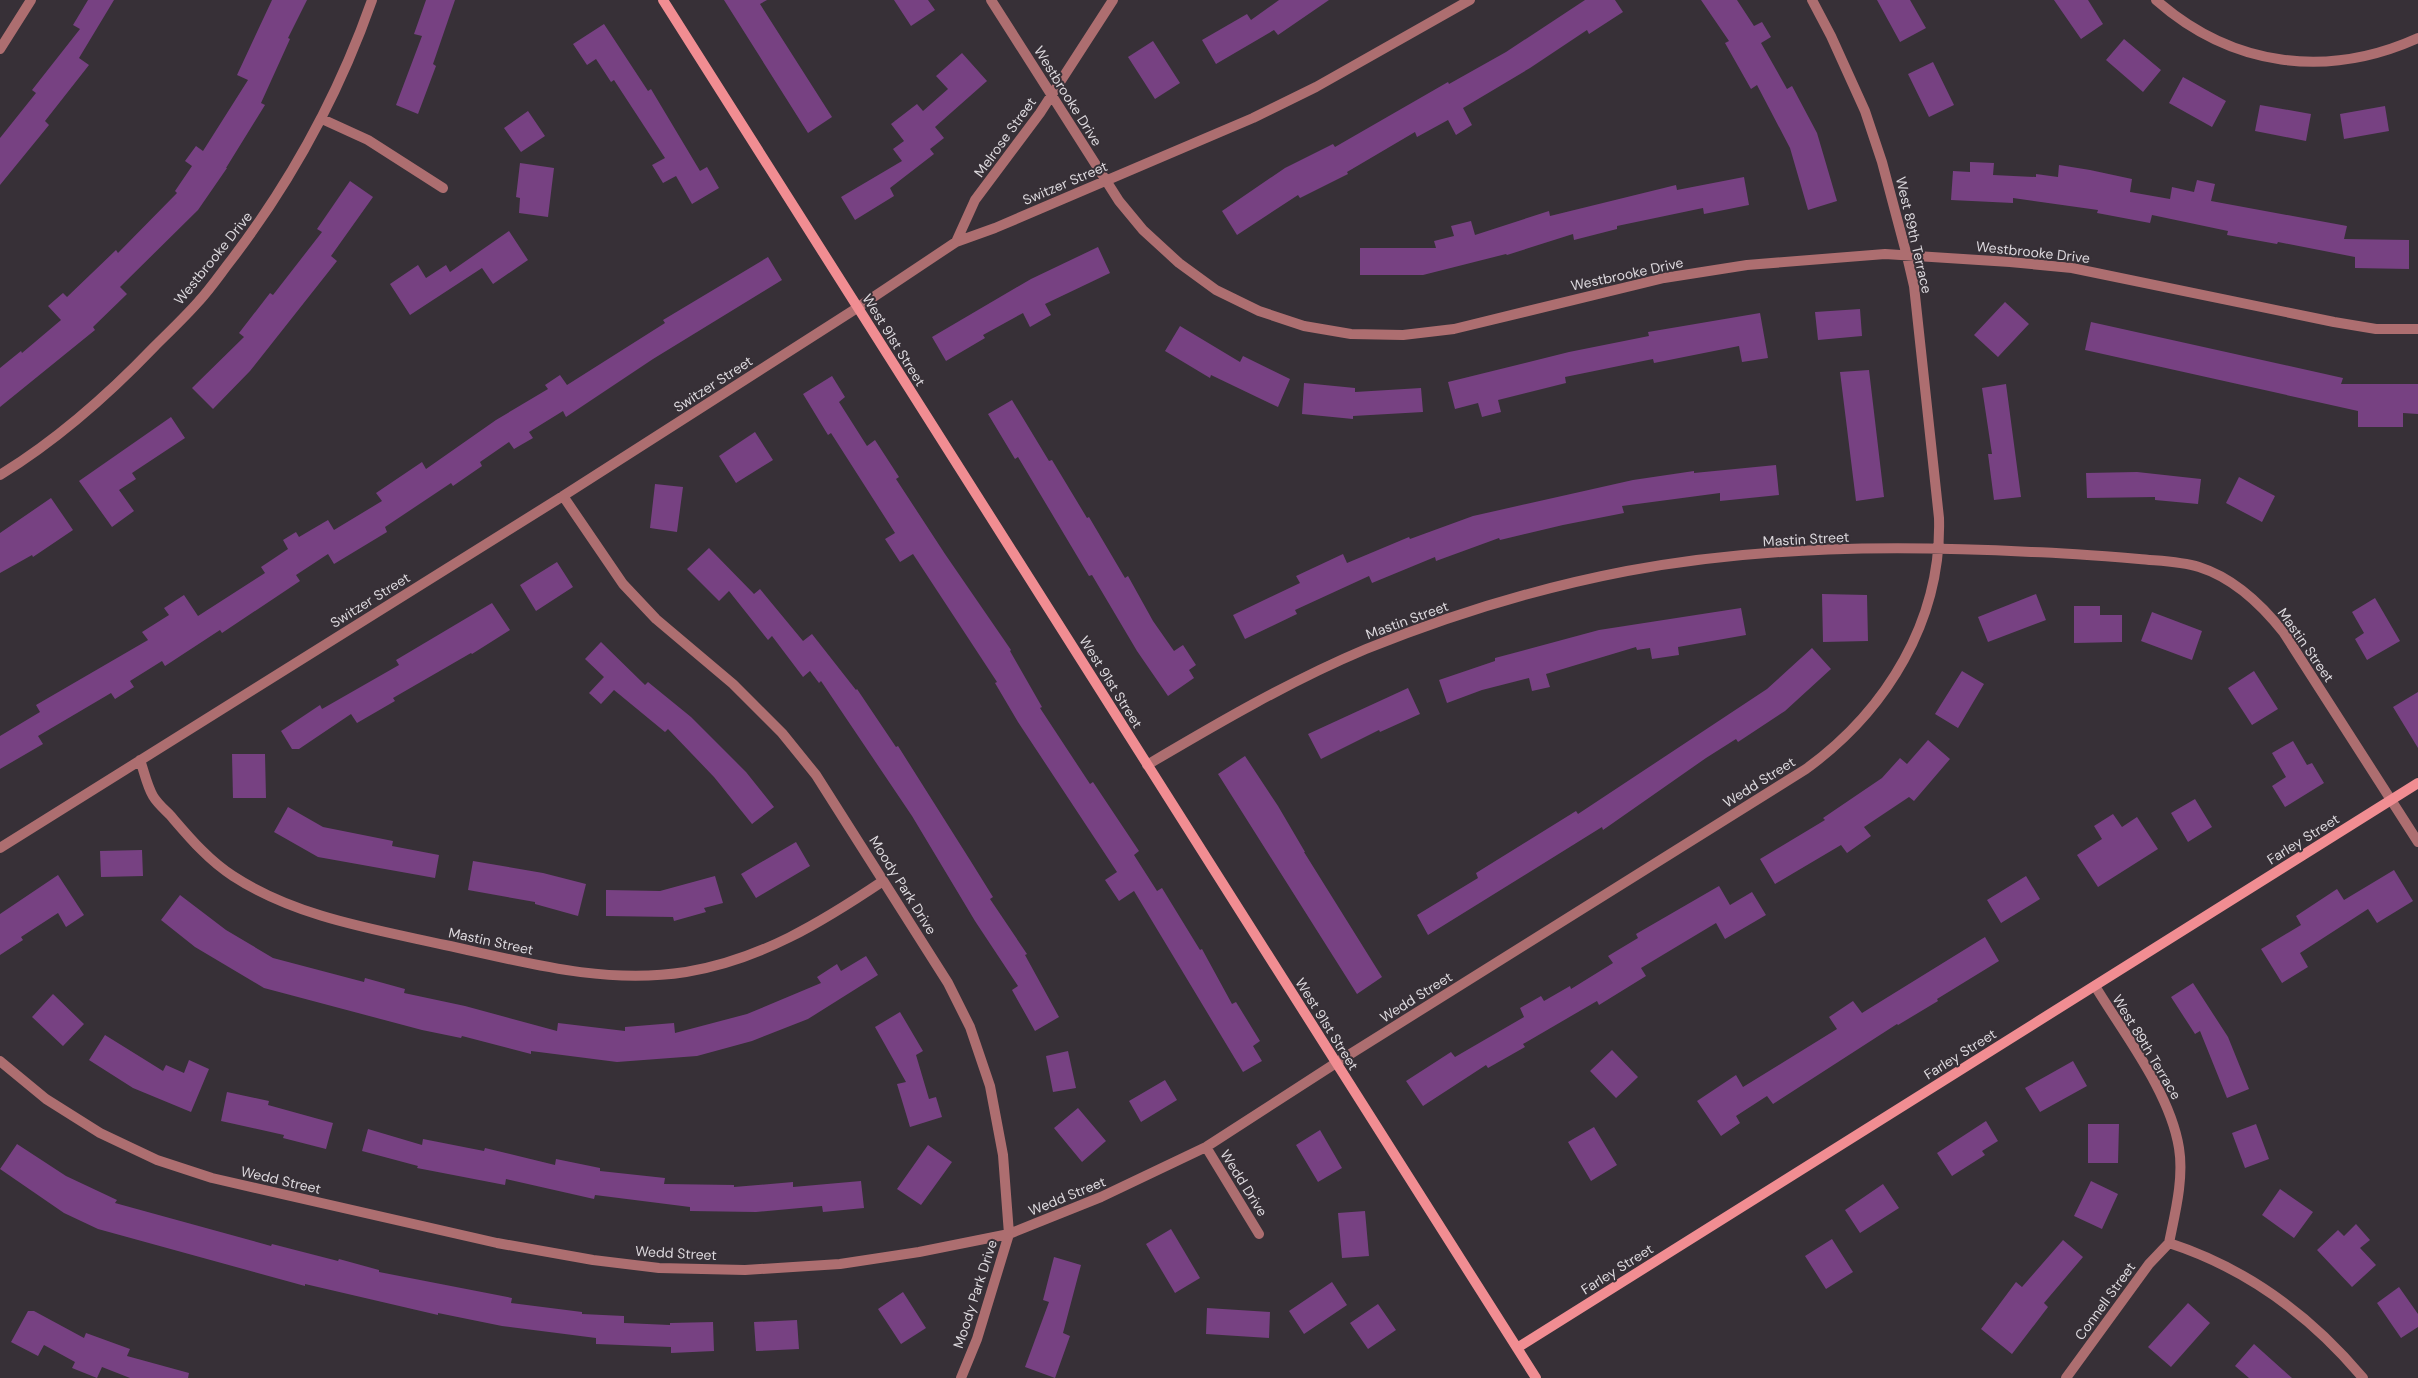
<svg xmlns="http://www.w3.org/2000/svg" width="2418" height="1378" font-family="'DM Sans',sans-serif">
<rect width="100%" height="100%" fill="#373037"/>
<path fill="#774182" d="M88 0H114L79 58 89 65 45 121 49 125 0 185V138L36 93 32 90 80 29 73 25Z
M272 0H307L288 38 290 39 261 103 265 105 226 168H227L198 210 120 287 127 294 93 327 95 330 0 407V368L21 351 22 353 61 320 48 306 63 293 67 297 116 250 118 253 177 193 175 191 192 166 185 161 196 146 203 151 248 80 237 75Z
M426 0H455L433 64 436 66 418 114 396 105 422 36 414 34Z
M724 0H767L760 4 832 117 808 133Z
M894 0H928L935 10 911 26Z
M1279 0H1329L1278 35 1274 30 1216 64 1202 40 1247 14 1251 20Z
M1585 0H1615L1623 12 1589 34 1587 30 1530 68 1463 108 1472 125 1456 135 1448 120 1417 137 1415 132 1347 172 1348 174 1300 198 1298 195 1237 235 1222 211 1285 168 1333 144 1335 147 1448 82 1449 84 1506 52Z
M1701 0H1737L1754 26 1762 22 1771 37 1761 43 1787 89 1792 86 1817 133 1837 201 1808 210 1790 148 1757 85 1751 89 1725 43 1729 41Z
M1877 0H1910L1926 28 1900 42Z
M2054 0H2088L2103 24 2081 39Z
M604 24 648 91 651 89 700 171 707 167 719 188 692 204 676 176 663 183 652 165 665 158 614 80 611 82 596 59 587 65 573 44Z
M2124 39 2161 70 2143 92 2106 60Z
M1153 41 1180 83 1155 99 1128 57Z
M962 53 987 81 935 127 944 138 930 149 934 154 890 188 894 196 855 220 841 197 902 161 893 149 904 141 891 124 917 104 923 111 948 89 936 76Z
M1933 62 1954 105 1929 117 1908 74Z
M2183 77 2226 101 2212 127 2169 103Z
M2260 105 2311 114 2306 141 2255 131Z
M2385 106 2389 131 2344 139 2340 114Z
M528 111 545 136 521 152 504 128Z
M1970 162 1994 163 1993 175 2036 177V174L2058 177 2059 165 2090 170 2132 179 2130 192 2170 199 2172 187 2194 192 2197 180 2215 184 2211 201 2347 226 2344 239 2409 240V269L2355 268V257L2278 242 2277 244 2227 235 2228 231 2152 215 2150 223 2097 213 2098 210 2013 198V203L1951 200 1953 171 1970 172Z
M520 163 554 168 548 217 519 213 520 198 516 197Z
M1744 177 1749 205 1704 214 1703 208 1617 226V229L1574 240 1573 234 1507 255 1506 254 1423 275H1360V248H1436L1434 241 1454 236 1451 226 1471 221 1475 235 1549 211 1550 216 1676 185 1677 190Z
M350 181 373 197 331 256 337 261 250 371 213 409 192 388 244 337 239 333 270 293 273 295 322 232 317 229Z
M509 231 528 260 493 284 482 268 410 315 390 284 418 265 426 278 446 265 450 272Z
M1098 247 1110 273 1045 304 1051 315 1030 327 1023 313 983 335 985 338 946 361 932 337 1031 279Z
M768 257 782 280 653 359 566 417 563 411 529 432 533 438 514 449 509 442 480 462 482 466 453 486 451 483 385 527 387 532 334 564 328 554 296 575 300 581 222 633 220 630 165 666 162 661 130 681 134 687 115 699 111 693 38 736 43 744 0 769V736L40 712 36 705 148 640 142 632 169 615 164 608 184 595 198 616 265 573 261 567 288 549 283 540 296 532 299 537 328 520 334 530 382 501 376 493 422 462 426 469 496 420 548 389 545 385 560 375 567 385 665 323 663 320Z
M2005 302 2029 324 1998 357 1974 335Z
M1860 309 1862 336 1818 340 1815 312Z
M1760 313 1768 358 1742 362 1739 346 1654 363 1653 359 1565 377 1566 383 1498 400 1501 412 1482 417 1478 403 1455 409 1448 382 1569 352 1649 336 1648 332Z
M2091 322 2343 378 2341 384H2418V414L2403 413V427H2358V411L2085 350Z
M1180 326 1240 362 1243 356 1290 379 1278 407 1211 375 1210 378 1165 351Z
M1869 370 1884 497 1856 501 1840 372Z
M832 376 845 397 839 402 867 446 875 440 899 477 896 479 945 554 1011 650 1010 651 1042 707 1040 708 1090 784 1093 782 1139 851 1134 855 1157 891 1162 888 1200 950 1202 949 1232 1004 1236 1002 1260 1041 1253 1046 1262 1061 1243 1072 1134 891 1119 901 1105 880 1117 872 1018 722 995 683 997 682 913 554 900 562 885 539 895 533 831 433 828 435 803 394Z
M1304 383 1355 388V392L1421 388 1423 412 1353 416V419L1302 414Z
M2006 384 2021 497 1994 500 1988 454H1992L1982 388Z
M1012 400 1049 461 1052 460 1087 518 1089 517 1125 578 1128 576 1153 621 1174 651 1183 645 1196 665 1189 670 1194 678 1168 696 1137 651 1092 575 1089 576 1018 457 1015 459 988 414Z
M171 417 185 438 132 473 136 479 119 490 134 511 112 527 79 481Z
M755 432 773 460 736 483 719 456Z
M1776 465 1779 495 1720 501V493L1622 506 1624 513 1563 525 1500 540 1499 538 1436 561 1435 557 1372 583 1369 576 1295 610 1297 614 1245 639 1233 615 1300 583 1296 576 1343 554 1347 563 1409 537 1410 539 1473 516 1633 480 1694 471V473Z
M2137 472 2201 479 2198 504 2155 500V497L2087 498 2086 473Z
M2239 477 2275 496 2262 522 2226 503Z
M655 484 683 487 677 532 650 528Z
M51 498 73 530 33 557 32 555 0 573V533Z
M709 548 754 594 760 589 803 641 812 634 856 690 857 689 896 747 898 746 970 860 993 897 990 899 1027 954 1025 955 1059 1017 1035 1031 1012 990 1018 986 975 921 912 816 821 681 819 683 810 671 803 677 772 636 768 640 729 591 719 601 687 569Z
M557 562 573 587 536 611 520 585Z
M1822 594 1867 595 1868 641 1823 642Z
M2036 594 2046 620 1988 642 1978 617Z
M2375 598 2400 641 2367 660 2355 639 2364 633 2352 612Z
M492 603 510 630 472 654 471 653 393 698 395 701 357 723 351 714 299 749H292L281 731 320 705 322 709 399 665 396 660Z
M2074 606H2100V615H2122V642L2074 643Z
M1741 608 1746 635 1678 647 1679 655 1652 659 1650 648 1637 650 1636 647 1546 674 1550 687 1532 691 1529 678 1482 690 1447 703 1439 680 1495 661V658L1599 630Z
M2152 612 2202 631 2192 660 2141 641Z
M601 642 645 685 648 682 691 717 746 772 774 807 752 824 714 777 668 729 665 732 614 690 601 704 589 693 604 677 585 659Z
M1812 648 1831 669 1785 711 1738 742 1736 739 1706 758 1603 830 1602 827 1428 935 1417 915 1478 878 1476 873 1576 811 1578 814 1767 689Z
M1962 671 1984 684 1958 728 1935 714Z
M2254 671 2278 709 2252 725 2228 688Z
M1408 688 1420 714 1380 732 1379 730 1321 759 1308 734Z
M2418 692V748L2393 707Z
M1928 740 1950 759 1914 801 1909 797 1864 827 1871 836 1847 853 1841 845 1775 884 1760 859 1825 820 1823 818 1882 778 1900 758 1907 764Z
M2293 741 2307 765 2312 763 2324 783 2285 807 2272 786 2286 777 2272 753Z
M232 754H265L266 798H233Z
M1245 756 1278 806 1305 852H1304L1382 977 1357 994 1218 774Z
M2195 799 2212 827 2188 842 2171 813Z
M288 807 323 827 393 841 392 846 439 855 435 878 318 857 274 832Z
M2113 814 2122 827 2137 817 2158 849 2098 887 2077 855 2102 839 2094 826Z
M796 842 810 866 756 898 741 874Z
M142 850 143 876 101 877 100 851Z
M473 861 543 873 586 884 578 916 535 904V902L468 890Z
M2394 870 2413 901 2377 923 2368 909 2300 953 2308 967 2282 983 2261 949 2301 925 2296 916 2337 889 2344 900Z
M58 875 84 915 66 927 58 913 21 937 23 940 0 955V914Z
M715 876 723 903 704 908 706 912 674 921 673 917 606 916V890L660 891Z
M2026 876 2040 899 2001 923 1987 900Z
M1719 886 1730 905 1752 892 1766 915 1725 939 1716 923 1641 968 1646 976 1599 1005 1597 1001 1523 1044 1525 1047 1488 1068 1486 1065 1423 1106 1406 1081 1451 1052 1455 1057 1524 1017 1520 1008 1541 996 1544 1001 1570 986 1571 989 1613 963 1608 956 1638 938 1636 934Z
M180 895 226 930 273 958 364 982 365 978 405 989 404 993 465 1006 557 1031 558 1023 625 1031V1027L674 1023 675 1033 747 1014 821 983 817 977 837 964 841 971 866 956 878 975 808 1019 752 1041 697 1056 617 1062 531 1051V1054L462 1036 461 1038 422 1030 264 988 195 947 161 920Z
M1985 937 1999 961 1937 999 1938 1001 1898 1025 1897 1024 1773 1104 1767 1096 1736 1116 1740 1123 1721 1136 1697 1101 1736 1075 1743 1087 1837 1029 1829 1017 1853 1001 1862 1013Z
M2193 983 2228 1037 2249 1089 2227 1098 2200 1031 2195 1034 2171 997Z
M53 994 84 1024 63 1046 32 1017Z
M900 1012 923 1051 916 1055 929 1099 936 1097 942 1117 910 1127 897 1084 906 1082 875 1027Z
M105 1035 163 1071 166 1065 184 1073 189 1060 209 1069 191 1112 133 1088 89 1060Z
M1612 1050 1638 1077 1616 1098 1590 1071Z
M1068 1051 1076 1088 1053 1092 1046 1056Z
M2073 1061 2087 1086 2040 1112 2025 1088Z
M1165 1080 1177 1100 1141 1122 1129 1101Z
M227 1092 269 1101 268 1105 333 1123 326 1149 283 1138 284 1135 221 1121Z
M1078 1108 1106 1141 1082 1162 1054 1128Z
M1986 1121 1998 1141 1982 1151 1985 1155 1952 1176 1937 1153Z
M2088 1124H2119L2118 1163H2088Z
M2256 1124 2269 1159 2245 1168 2232 1133Z
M1594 1127 1617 1165 1591 1181 1568 1142Z
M368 1129 422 1145 423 1139 484 1151 485 1148 555 1165 556 1159 600 1168V1171L665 1178 664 1184 734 1185V1187L793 1182V1187L861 1181 864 1208 823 1212 822 1206 756 1212 690 1211V1207L595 1195 594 1199 506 1179 505 1185 417 1168 418 1166 362 1151Z
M1320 1130 1342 1168 1318 1182 1296 1145Z
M17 1144 66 1176 117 1200 115 1203 271 1246 272 1244 338 1261 339 1259 379 1270V1272L512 1298 511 1303 582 1312V1314L624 1316V1323L670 1325V1323L713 1322 714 1351 671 1353V1347L596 1344V1338L502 1326 438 1313V1315L305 1284V1286L98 1229 64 1213 0 1169Z
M928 1145 952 1162 921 1205 897 1189Z
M2091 1181 2118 1194 2102 1229 2074 1216Z
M1883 1184 1899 1208 1860 1233 1845 1210Z
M2280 1189 2313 1212 2294 1238 2262 1215Z
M1365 1211 1369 1256 1342 1258 1338 1213Z
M2356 1224 2370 1240 2360 1248 2376 1265 2352 1287 2317 1250 2338 1230 2344 1236Z
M1171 1229 1200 1278 1175 1293 1146 1244Z
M1832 1239 1853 1272 1826 1289 1805 1256Z
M2063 1240 2083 1257 2044 1303 2048 1307 2012 1354 1981 1329 2016 1282 2022 1287Z
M1054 1257 1081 1265 1063 1333 1070 1336 1055 1378 1025 1367 1049 1302 1043 1300Z
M1332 1282 1347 1305 1304 1334 1289 1311Z
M2399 1287 2418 1314V1327L2401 1338 2377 1303Z
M903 1292 926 1328 901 1344 878 1309Z
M2188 1303 2210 1323 2171 1367 2148 1347Z
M1378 1304 1396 1330 1368 1349 1350 1323Z
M1207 1308 1270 1312 1269 1338 1206 1334Z
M28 1311H34L84 1338 86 1333 130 1349 127 1356 189 1373 188 1378H130L102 1367 97 1378 72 1368 75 1362 44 1345 38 1356 11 1342Z
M797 1320 799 1349 756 1351 754 1322Z
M2254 1344 2292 1378H2249L2235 1366Z"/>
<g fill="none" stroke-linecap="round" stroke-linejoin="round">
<path stroke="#ad6e70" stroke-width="10" d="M991 0 1119 201 1143 230 1179 263 1216 290 1259 311 1304 326 1351 334 1403 335 1454 329 1664 278 1747 265 1885 254 2010 262 2072 268 2334 322 2376 329H2418
M2156 0C2232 67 2327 79 2418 38
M0 49 31 0
M322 119 368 140 443 188
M956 242 975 200 1040 113 1113 0
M0 475C57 440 108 395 154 347 169 332 185 317 199 301 211 288 221 273 232 259 292 180 339 94 372 0
M563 496 623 584 656 619 733 684 782 733 816 775 948 983 970 1027 990 1086 1003 1155 1009 1234 977 1339 961 1378
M140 760C144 771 147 786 153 796 157 803 164 809 170 815 189 837 208 860 233 876 296 917 373 929 445 945 524 962 603 985 686 972 760 960 822 922 883 881
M1147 765C1218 723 1290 681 1366 649 1450 615 1538 588 1627 571 1759 546 1897 545 2031 552 2067 553 2103 556 2139 559 2159 561 2180 561 2199 567 2234 578 2262 605 2284 633L2418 842
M0 848 563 496 857 308 956 242 995 228 1253 118 1316 87 1470 0
M2095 986C2124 1034 2170 1092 2179 1148 2184 1179 2175 1213 2169 1243
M0 1061 46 1099 100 1133 157 1160 212 1178 497 1243 593 1260 659 1268 745 1270 840 1264 919 1252 1009 1234 1101 1197 1206 1147 1336 1063 1806 769C1887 710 1942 620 1939 518L1914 286 1907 256 1882 162 1865 111 1831 36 1812 0
M1206 1147 1259 1234
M2169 1243C2246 1268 2311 1316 2363 1378
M2066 1378 2149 1264 2169 1243"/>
<path stroke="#f18d92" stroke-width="10" d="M663 0 1536 1378
M1517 1348 2418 783"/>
</g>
<g text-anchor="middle" stroke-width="4" stroke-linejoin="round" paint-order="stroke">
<g font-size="14" fill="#dcd8dd" stroke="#373037">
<text transform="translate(1068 96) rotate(58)" y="5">Westbrooke Drive</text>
<text transform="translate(1005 137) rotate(-54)" y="5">Melrose Street</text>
<text transform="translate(1065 183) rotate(-23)" y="5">Switzer Street</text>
<text transform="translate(1914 235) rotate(77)" y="5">West 89th Terrace</text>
<text transform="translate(2033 252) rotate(6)" y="5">Westbrooke Drive</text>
<text transform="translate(213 258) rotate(-51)" y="5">Westbrooke Drive</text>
<text transform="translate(1627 274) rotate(-12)" y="5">Westbrooke Drive</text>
<text transform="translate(894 340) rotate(58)" y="5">West 91st Street</text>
<text transform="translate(713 384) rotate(-33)" y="5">Switzer Street</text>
<text transform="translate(1806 539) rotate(-3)" y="5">Mastin Street</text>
<text transform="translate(370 600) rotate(-32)" y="5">Switzer Street</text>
<text transform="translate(1407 620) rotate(-20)" y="5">Mastin Street</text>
<text transform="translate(2306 645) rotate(55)" y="5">Mastin Street</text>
<text transform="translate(1111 682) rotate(58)" y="5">West 91st Street</text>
<text transform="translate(1759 782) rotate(-32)" y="5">Wedd Street</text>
<text transform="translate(2303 839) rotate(-32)" y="5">Farley Street</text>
<text transform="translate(903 885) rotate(58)" y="5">Moody Park Drive</text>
<text transform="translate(491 941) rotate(12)" y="5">Mastin Street</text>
<text transform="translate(1416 997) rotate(-32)" y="5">Wedd Street</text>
<text transform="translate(1327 1024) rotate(58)" y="5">West 91st Street</text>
<text transform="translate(2147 1047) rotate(59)" y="5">West 89th Terrace</text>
<text transform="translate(1960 1054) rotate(-32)" y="5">Farley Street</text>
<text transform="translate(281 1180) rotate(13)" y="5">Wedd Street</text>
<text transform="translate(1244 1183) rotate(58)" y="5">Wedd Drive</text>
<text transform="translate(1067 1196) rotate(-22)" y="5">Wedd Street</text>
<text transform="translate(676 1253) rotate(3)" y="5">Wedd Street</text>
<text transform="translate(1617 1269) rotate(-32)" y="5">Farley Street</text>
<text transform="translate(975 1294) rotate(-72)" y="5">Moody Park Drive</text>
<text transform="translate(2105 1301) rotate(-54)" y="5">Connell Street</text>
</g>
</g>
</svg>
